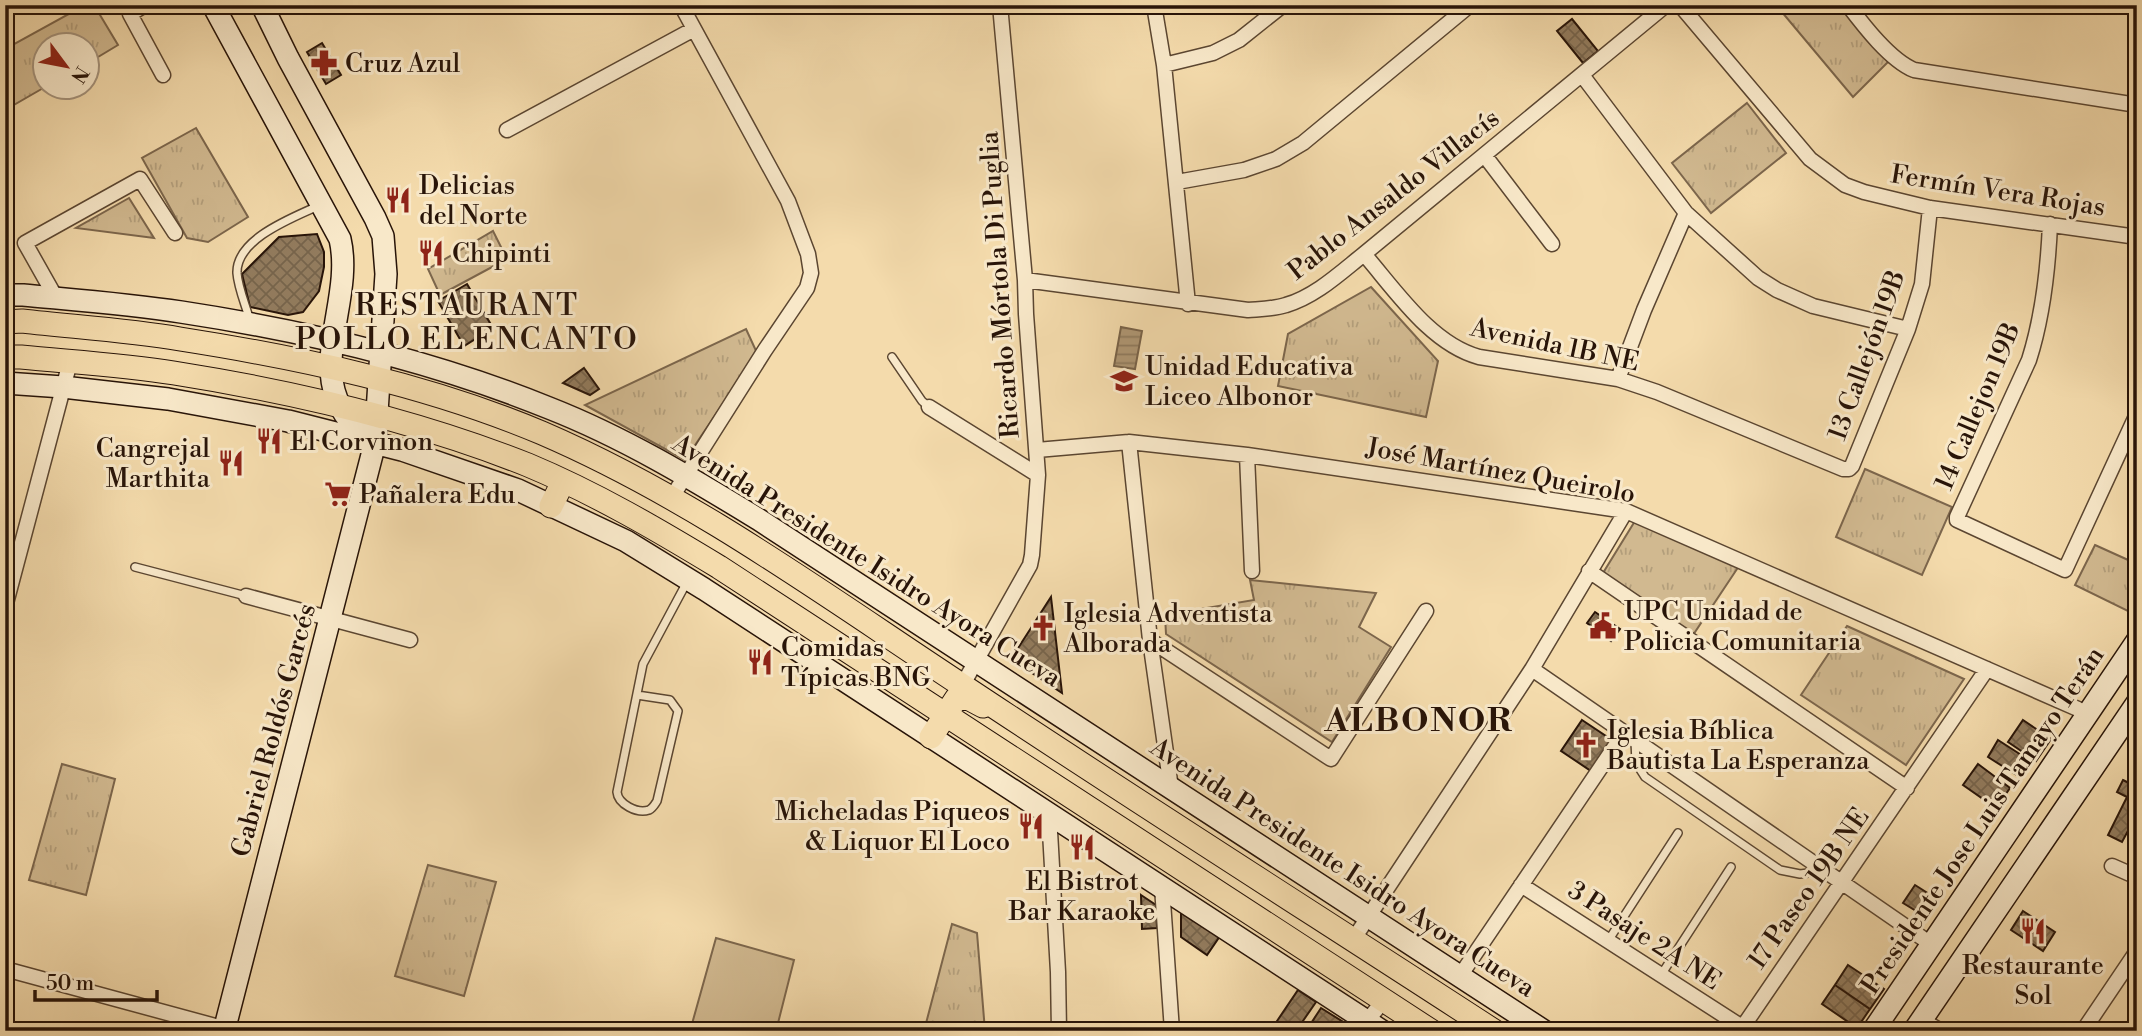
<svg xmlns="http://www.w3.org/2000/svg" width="2142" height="1036" font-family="'Libre Bodoni',serif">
<defs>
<pattern id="park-tufts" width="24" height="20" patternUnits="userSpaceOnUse" patternTransform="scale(1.75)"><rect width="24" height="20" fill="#d1b990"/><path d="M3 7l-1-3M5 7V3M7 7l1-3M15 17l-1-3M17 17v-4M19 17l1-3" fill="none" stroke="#b39e7b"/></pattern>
<pattern id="water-rules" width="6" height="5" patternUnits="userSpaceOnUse" patternTransform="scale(1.75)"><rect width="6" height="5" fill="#af9774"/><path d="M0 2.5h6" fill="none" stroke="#8e7a5d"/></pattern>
<pattern id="building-cross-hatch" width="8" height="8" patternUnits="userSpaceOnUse" patternTransform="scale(1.75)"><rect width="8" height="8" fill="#927b5d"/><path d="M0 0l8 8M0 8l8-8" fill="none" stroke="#77644b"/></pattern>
</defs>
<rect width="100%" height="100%" fill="#f4dbac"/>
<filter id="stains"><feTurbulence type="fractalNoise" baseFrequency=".00286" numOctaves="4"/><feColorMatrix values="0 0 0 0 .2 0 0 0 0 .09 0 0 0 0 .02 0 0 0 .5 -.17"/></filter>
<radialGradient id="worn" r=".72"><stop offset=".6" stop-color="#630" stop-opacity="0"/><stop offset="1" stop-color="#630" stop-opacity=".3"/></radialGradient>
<path fill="#d1b990" stroke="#7c664c" stroke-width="2" d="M716 938 794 960 776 1031H690Z"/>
<path fill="url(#park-tufts)" stroke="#7c664c" stroke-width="2" d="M85 5H94L118 45 88 63V46H46L45 87 5 110V49Z
M1776 5H1841L1891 59 1853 97Z
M1747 103 1786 153 1711 213 1672 163Z
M196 128 248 217 208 242 187 238 142 158Z
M129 198 154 238 76 228Z
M493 231 507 259 440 295 428 269Z
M1371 287 1438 361 1426 417 1278 386 1288 334Z
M746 329 757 353 685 460 585 405Z
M1865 469 1952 507 1922 575 1836 537Z
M1635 521 1739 566 1693 635 1603 573Z
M2095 545 2137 564 2136 615 2075 585Z
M1250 580 1376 593 1359 627 1391 647 1332 742 1166 634 1165 615 1254 600Z
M1847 626 1964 679 1906 765 1801 695Z
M62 764 115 779 86 895 29 880Z
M428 865 496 882 464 996 395 976Z
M952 924 977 933 985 1031H924Z"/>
<path fill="url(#water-rules)" stroke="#796349" stroke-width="2" d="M1121 327 1142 331 1135 369 1114 366Z"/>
<path fill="url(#building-cross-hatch)" stroke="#281408" stroke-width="2" d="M1572 19 1598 51 1583 63 1557 31Z
M322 43 341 75 326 84 307 52Z
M317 234 324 252V267L319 291 303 312 288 315 250 307 242 274 279 237Z
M467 284 493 328 464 346 438 301Z
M584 368 599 389 590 395 563 383Z
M1051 597 1062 693 1011 659Z
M1595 612 1620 629 1611 641 1587 623Z
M1582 720 1612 740 1591 771 1561 751Z
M2023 720 2051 739 2036 761 2008 742Z
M1998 740 2029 760 2018 776 1988 757Z
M1978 764 2010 788 1996 808 1963 785Z
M2123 780 2137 787V814L2122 842 2108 835 2127 797 2117 792Z
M1915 885 1937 899 1922 922 1917 919 1921 914 1903 903Z
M1141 895 1156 905 1157 928 1142 929Z
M1181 910 1220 936 1207 955 1181 937Z
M2023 911 2055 932 2043 951 2011 930Z
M1848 965 1884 989 1870 1009 1835 985Z
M1835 985 1870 1009 1857 1028 1822 1004Z
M1298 990 1316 1002 1296 1031H1284L1275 1024Z
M1321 1008 1353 1028 1351 1031H1306Z"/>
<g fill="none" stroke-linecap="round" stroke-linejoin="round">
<g stroke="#5b4631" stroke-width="10">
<path id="lane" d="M802 5H840
M250 321C246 306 238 288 237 273 236 239 292 218 318 206
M892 357 922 401 929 407
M135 567 246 596
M637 695 670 700 678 711 657 801C655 804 653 808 649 810 637 814 618 804 617 792L643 664 688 580
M1635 741 1636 763 1645 777 1780 870 1800 874 1824 871
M1608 941 1678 833
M1661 975 1731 867"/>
</g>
<g stroke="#5b4631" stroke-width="17">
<path id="street" d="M145 5 130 14 163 75
M1154 5 1164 65 1188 304
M1680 5 1810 159 1845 185 1864 192 1930 208 2137 237
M1848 5C1864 26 1890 60 1914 70L2137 105
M1164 65 1213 53 1239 40 1283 5
M1582 75 1686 213 1758 278 1777 290 1813 306 1908 329
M507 130 694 29
M1485 156 1552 244
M1177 182 1244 170 1276 159 1303 143 1470 5
M2050 224C2048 271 2043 316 2029 360L1957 517V520L2065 570 2137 414
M1364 254C1396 291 1431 344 1479 357L1618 379 1657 392 1843 469H1849L1852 466 1908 329 1922 284 1930 208
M1025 280 1248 310C1260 309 1274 309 1286 305 1316 296 1340 273 1364 254L1666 5
M56 298 25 243 140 179 175 233
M1618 379 1644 310 1686 213
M929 407 1038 475
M1129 442 1150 640 1171 788
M1037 450 1129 442 1247 455 1626 511 2078 709 2087 715
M1247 455 1252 571
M672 497 765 350 807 288 811 273 808 254 788 201 681 5
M1589 571 1907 788
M246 596 410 640
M5 607 70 362
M1150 640 1331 759 1426 611
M1532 669 1931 944
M962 686 1030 565 1032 555 1038 475 1026 314 1025 280 1000 5
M1049 814 1058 972 1059 1031
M2112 866 2137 877
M1521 885 1742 1027
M1162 887 1172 1031
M1353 940 1532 669 1626 511
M5 969 230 1030
M1460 976 1624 733
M1922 1020 1941 1031
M1359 1031 1384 1000
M1740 1031 1987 669
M2083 1031 2137 951"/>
</g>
<g stroke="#281408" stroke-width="24">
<path id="secondary" d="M213 5 340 239C356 308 293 386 371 440
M5 295H23C76 300 129 304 181 312 306 331 431 360 549 408 623 437 691 478 758 519L1544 1031
M5 383 63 387 168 399 288 421 402 450 518 490 626 541 704 589 1382 1031
M224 1031 375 443 386 274 383 236 375 218 288 58 262 5
M1873 1031 2137 641
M1914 1031 2137 703"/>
</g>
<g stroke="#281408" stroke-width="25">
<path id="primary" d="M5 322 22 321C75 327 128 330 180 339 302 358 428 385 542 433 693 498 826 596 963 686 1139 803 1317 916 1494 1031
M5 357H21C72 362 124 365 174 373 294 392 415 420 528 465 595 493 658 530 719 567L1431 1031
M551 506 563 482
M931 737 956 699 968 698 983 706"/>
</g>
<use href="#lane" stroke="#f8e8c9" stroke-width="7"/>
<use href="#street" stroke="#f8e8c9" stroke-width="14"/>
<use href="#secondary" stroke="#f8e8c9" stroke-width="21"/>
<use href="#primary" stroke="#f4dbac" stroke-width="23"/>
</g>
<defs>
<g id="pharmacy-bare" transform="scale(2.1)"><path d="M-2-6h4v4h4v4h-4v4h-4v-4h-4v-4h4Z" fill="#8f2418" stroke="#f8e8c9" stroke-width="2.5" paint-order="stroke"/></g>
<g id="restaurant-bare" transform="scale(2.1)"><path d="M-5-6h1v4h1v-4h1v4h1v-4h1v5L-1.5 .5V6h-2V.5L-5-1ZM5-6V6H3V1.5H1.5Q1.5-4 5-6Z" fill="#8f2418" stroke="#f8e8c9" stroke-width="2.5" paint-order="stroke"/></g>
<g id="school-bare" transform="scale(2.1)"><path d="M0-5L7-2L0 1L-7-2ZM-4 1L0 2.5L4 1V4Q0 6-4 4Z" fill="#8f2418" stroke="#f8e8c9" stroke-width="2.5" paint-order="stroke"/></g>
<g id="supermarket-bare" transform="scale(2.1)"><path d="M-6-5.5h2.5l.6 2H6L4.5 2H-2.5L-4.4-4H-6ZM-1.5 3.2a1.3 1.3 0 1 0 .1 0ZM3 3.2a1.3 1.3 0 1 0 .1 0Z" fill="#8f2418" stroke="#f8e8c9" stroke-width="2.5" paint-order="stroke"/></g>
<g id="civic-bare" transform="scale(2.1)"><path d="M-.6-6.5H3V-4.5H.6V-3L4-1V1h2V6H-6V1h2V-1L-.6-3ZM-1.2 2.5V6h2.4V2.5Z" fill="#8f2418" stroke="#f8e8c9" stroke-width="2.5" paint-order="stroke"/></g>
<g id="church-bare" transform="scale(2.1)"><path d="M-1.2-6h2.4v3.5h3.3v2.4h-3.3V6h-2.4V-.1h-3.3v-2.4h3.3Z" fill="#8f2418" stroke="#f8e8c9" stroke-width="2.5" paint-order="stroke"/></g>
</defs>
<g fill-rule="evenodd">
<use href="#pharmacy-bare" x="324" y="63"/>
<use href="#restaurant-bare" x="398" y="200"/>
<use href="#restaurant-bare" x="431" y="253"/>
<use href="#school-bare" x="1124" y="381"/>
<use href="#restaurant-bare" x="269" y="441"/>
<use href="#restaurant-bare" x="231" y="463"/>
<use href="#supermarket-bare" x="338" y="494"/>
<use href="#civic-bare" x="1603" y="626"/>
<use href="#church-bare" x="1043" y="628"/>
<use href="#restaurant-bare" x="760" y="662"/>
<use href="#church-bare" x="1586" y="745"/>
<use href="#restaurant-bare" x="1031" y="826"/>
<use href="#restaurant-bare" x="1082" y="847"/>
<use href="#restaurant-bare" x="2033" y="931"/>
</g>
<g text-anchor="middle" stroke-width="6" stroke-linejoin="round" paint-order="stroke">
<g font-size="26" fill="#281408" stroke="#f8e8c9" text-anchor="start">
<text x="345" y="72">Cruz Azul</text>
<text x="419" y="194">Delicias<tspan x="419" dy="30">del Norte</tspan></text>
<text x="452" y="262">Chipinti</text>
<text x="1145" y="375">Unidad Educativa<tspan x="1145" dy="30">Liceo Albonor</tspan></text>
<text x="290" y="450">El Corvinon</text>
<text x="210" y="457" text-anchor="end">Cangrejal<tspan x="210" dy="30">Marthita</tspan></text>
<text x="359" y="503">Pañalera Edu</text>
<text x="1624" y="620">UPC Unidad de<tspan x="1624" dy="30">Policia Comunitaria</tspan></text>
<text x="1064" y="622">Iglesia Adventista<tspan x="1064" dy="30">Alborada</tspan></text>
<text x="781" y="656">Comidas<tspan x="781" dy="30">Típicas BNG</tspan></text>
<text x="1607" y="739">Iglesia Bíblica<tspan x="1607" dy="30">Bautista La Esperanza</tspan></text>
<text x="1010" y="820" text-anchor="end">Micheladas Piqueos<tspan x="1010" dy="30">&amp; Liquor El Loco</tspan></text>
<text x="1082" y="890" text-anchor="middle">El Bistrot<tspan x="1082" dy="30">Bar Karaoke</tspan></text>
<text x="2033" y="974" text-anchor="middle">Restaurante<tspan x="2033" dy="30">Sol</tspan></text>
</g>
<g font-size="26" fill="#281408" stroke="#f8e8c9">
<text transform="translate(1998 190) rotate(9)" y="9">Fermín Vera Rojas</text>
<text transform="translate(1393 194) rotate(-38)" y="9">Pablo Ansaldo Villacís</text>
<text transform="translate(999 285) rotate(-94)" y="9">Ricardo Mórtola Di Puglia</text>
<text transform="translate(1555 344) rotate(12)" y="9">Avenida 1B NE</text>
<text transform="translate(1866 355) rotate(-70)" y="9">13 Callejón 19B</text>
<text transform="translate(1977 406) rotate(-67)" y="9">14 Callejon 19B</text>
<text transform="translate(1501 470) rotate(10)" y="9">José Martínez Queirolo</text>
<text transform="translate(867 560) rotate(32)" y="9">Avenida Presidente Isidro Ayora Cueva</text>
<text transform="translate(273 730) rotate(-75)" y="9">Gabriel Roldós Garcés</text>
<text transform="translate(1982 820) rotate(-56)" y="9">Presidente Jose Luis Tamayo Terán</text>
<text transform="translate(1343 867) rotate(33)" y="9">Avenida Presidente Isidro Ayora Cueva</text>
<text transform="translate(1808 888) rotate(-55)" y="9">17 Paseo 19B NE</text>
<text transform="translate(1645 935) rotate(33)" y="9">3 Pasaje 2A NE</text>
</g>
<g font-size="30" letter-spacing="2" fill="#281408" stroke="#f8e8c9">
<text x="467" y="315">RESTAURANT<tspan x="467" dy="34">POLLO EL ENCANTO</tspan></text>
</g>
<g font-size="33" font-weight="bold" letter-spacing="2" fill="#281408" stroke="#f8e8c9">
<text x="1419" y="731">ALBONOR</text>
</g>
</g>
<rect width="2142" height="1036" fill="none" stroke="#f4dbac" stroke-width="28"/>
<rect x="7" y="7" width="2128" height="1022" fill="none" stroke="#281408" stroke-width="3.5"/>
<rect x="14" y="14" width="2114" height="1008" fill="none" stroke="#281408" stroke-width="2"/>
<g transform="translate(66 66) rotate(122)"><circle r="33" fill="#f8e8c9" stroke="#a5937c" stroke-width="2"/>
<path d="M0-5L12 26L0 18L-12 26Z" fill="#8f2418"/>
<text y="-10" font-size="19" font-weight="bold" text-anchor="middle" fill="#281408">N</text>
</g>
<path d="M35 990v10h122v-10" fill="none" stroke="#281408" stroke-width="3.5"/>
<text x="46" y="990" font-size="21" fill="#281408" stroke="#f8e8c9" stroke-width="5" paint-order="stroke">50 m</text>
<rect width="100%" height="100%" filter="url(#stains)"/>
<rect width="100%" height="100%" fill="url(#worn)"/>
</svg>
